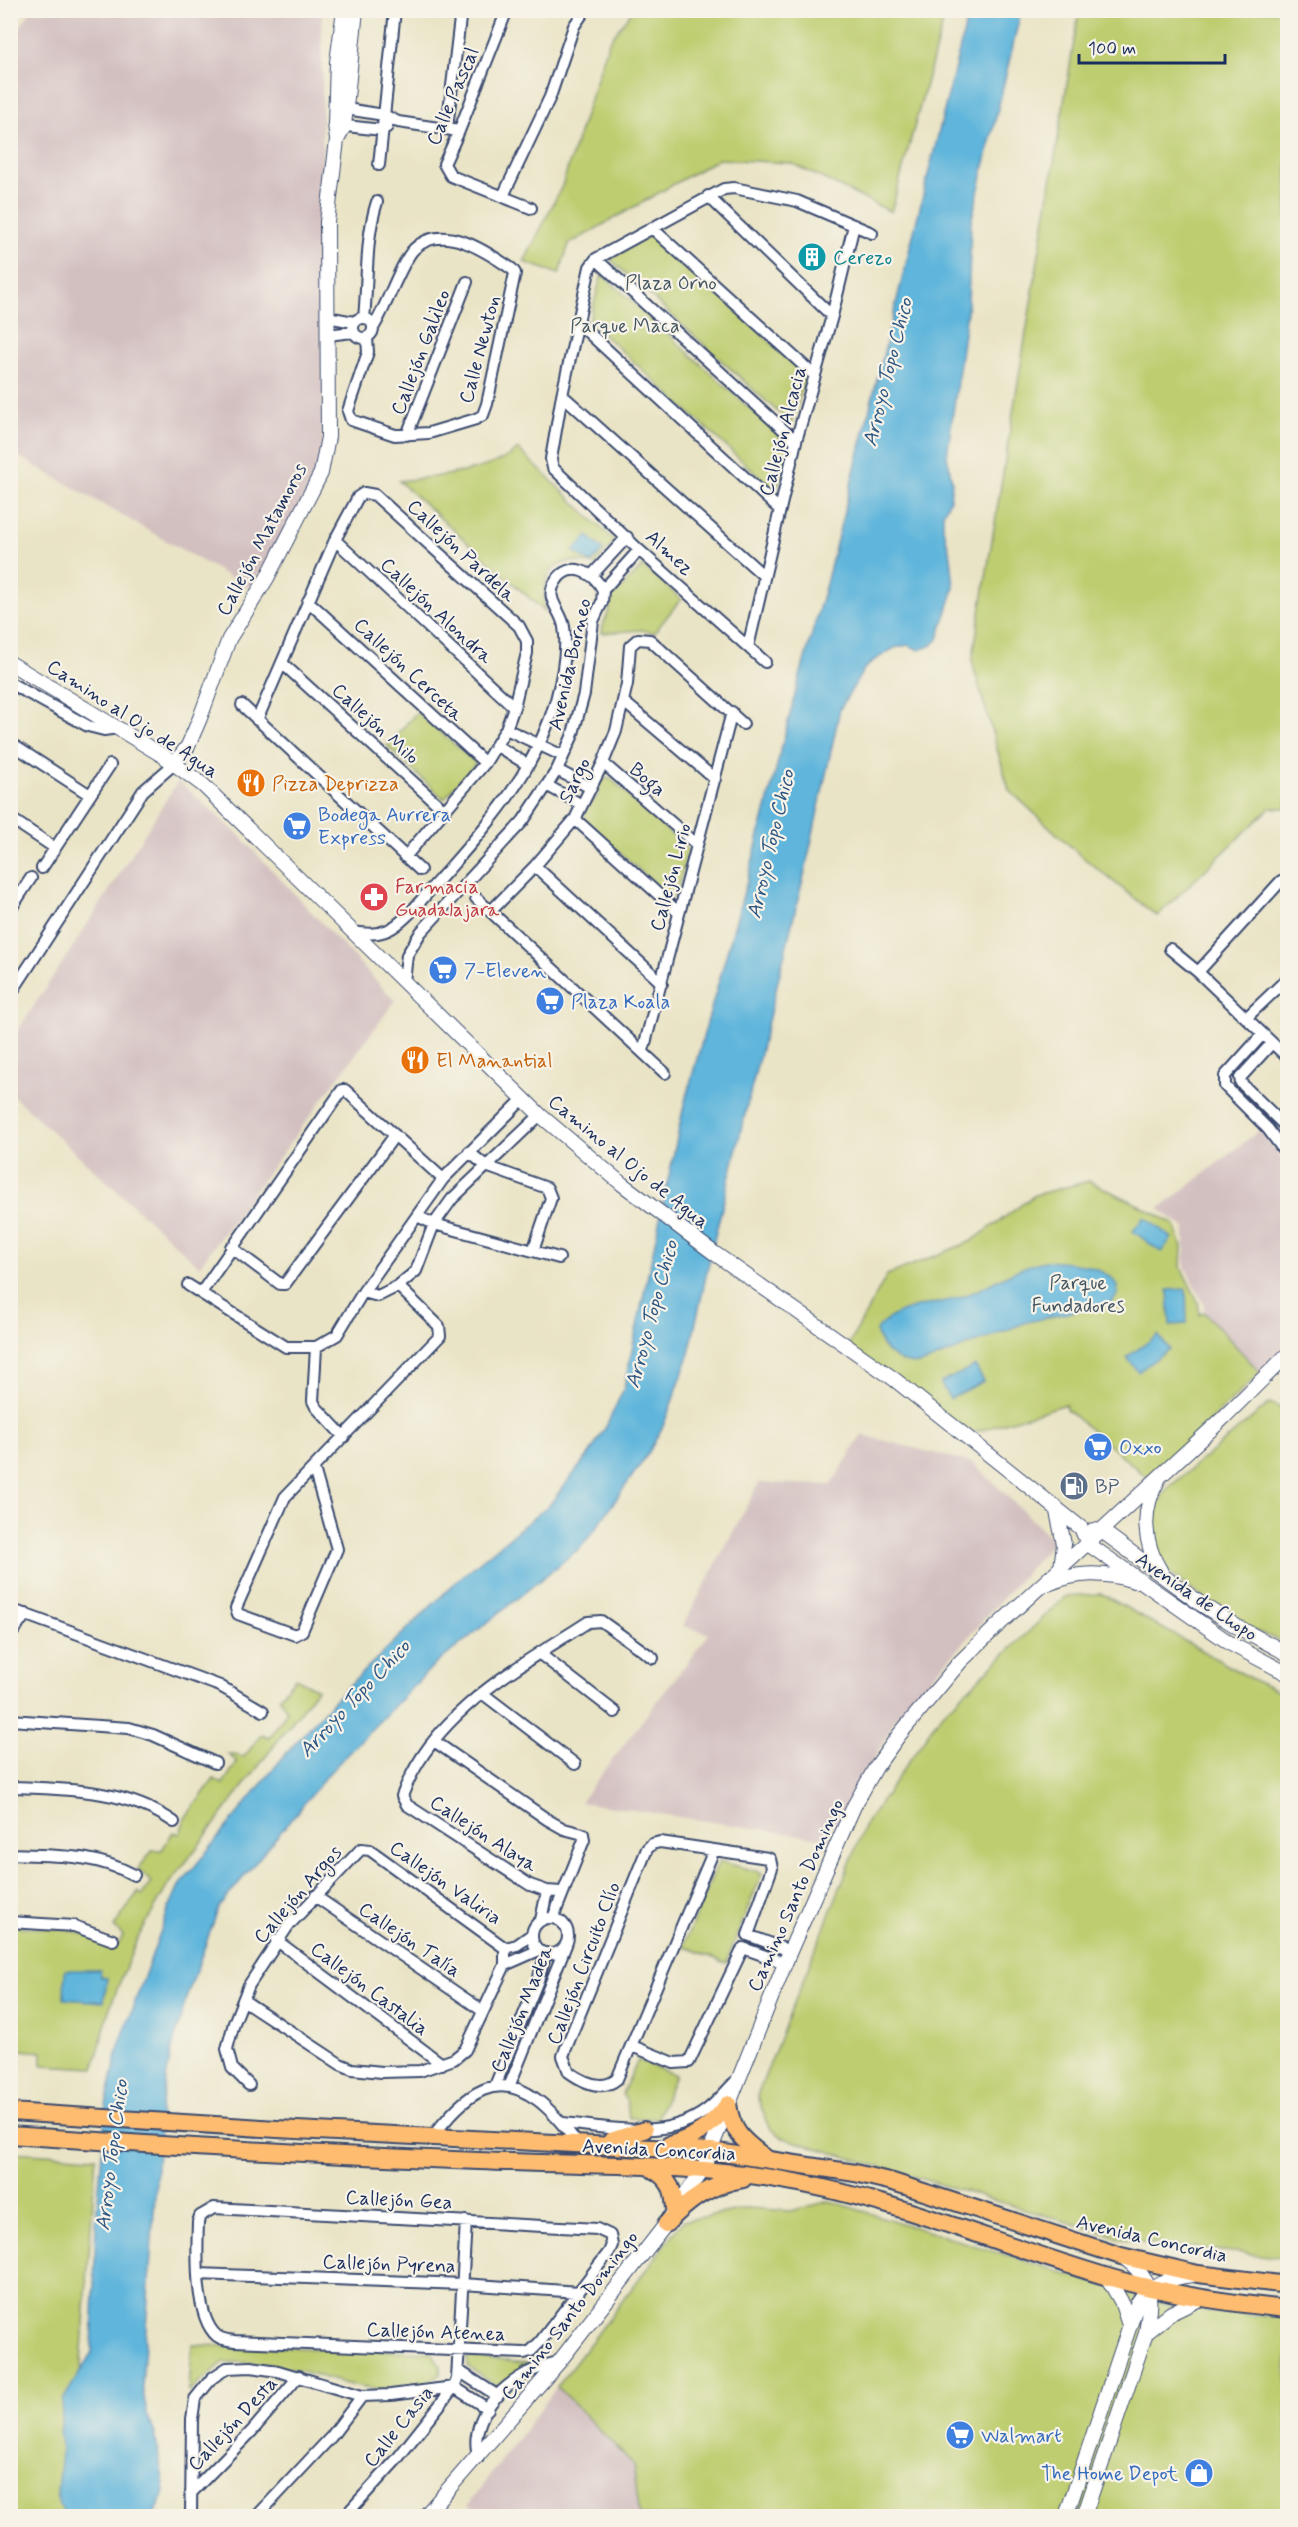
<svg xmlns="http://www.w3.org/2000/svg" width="1298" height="2527" font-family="Mynerve,sans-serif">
<rect width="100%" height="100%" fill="#f7f3e8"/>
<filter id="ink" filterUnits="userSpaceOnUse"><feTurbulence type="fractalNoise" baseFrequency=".0167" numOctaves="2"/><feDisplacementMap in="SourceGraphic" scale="12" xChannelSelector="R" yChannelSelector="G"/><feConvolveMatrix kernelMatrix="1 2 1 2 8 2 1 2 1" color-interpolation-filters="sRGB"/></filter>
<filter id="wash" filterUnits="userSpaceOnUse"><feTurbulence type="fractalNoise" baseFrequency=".008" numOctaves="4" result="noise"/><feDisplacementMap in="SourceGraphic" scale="24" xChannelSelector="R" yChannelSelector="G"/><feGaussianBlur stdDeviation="1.35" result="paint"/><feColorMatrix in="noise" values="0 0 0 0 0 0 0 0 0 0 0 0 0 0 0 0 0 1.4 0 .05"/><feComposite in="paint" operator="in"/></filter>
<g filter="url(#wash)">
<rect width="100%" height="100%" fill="#eae4c6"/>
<path fill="#d2bfc0" d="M31 11H322L323 470 249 588 11 452 10 41Z
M178 781 240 836 395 1001 199 1266 10 1093 11 1041 100 905Z
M1261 1129 1287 1167V1345L1261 1373 1204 1312V1304L1185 1267V1228L1159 1209Z
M862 1435 973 1463 1054 1541 896 1718 840 1823 829 1825 832 1840 580 1802 709 1634 683 1626 759 1483 831 1485Z
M557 2387 633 2464 640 2516H490L468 2505Z"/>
<path fill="#becd6f" stroke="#6c7e66" stroke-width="1.5" d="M632 11H946L891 212 791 163 718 159 569 244 559 274 524 262 562 186 609 41Z
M1079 11H1287V808H1270L1157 916 1080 855 1009 790 972 662Z
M654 232 806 376 791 424 610 259Z
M602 274 792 447 776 492 589 321Z
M518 449 615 541 595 565C554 553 540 573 545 612L399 481C433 477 493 472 518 449Z
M643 566 681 599 654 633 642 630 602 633C602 619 612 612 611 598Z
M417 712 476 763 444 799 387 746Z
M604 778 611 779 688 850 676 897 668 896 584 820V810L598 796 600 781Z
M1089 1181 1133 1202 1174 1224 1182 1246 1181 1267 1198 1302 1200 1315 1204 1312 1261 1373 1148 1478 1066 1409V1404L966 1435 848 1346 887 1275 972 1241 1035 1195Z
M1270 1403 1287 1411V1643L1255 1631 1211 1604 1162 1568 1156 1554 1154 1526 1155 1507 1167 1489Z
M1102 1594 1250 1678 1287 1696V2258L1132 2241 783 2138 769 2128 757 2096 865 1825 940 1716 1066 1596Z
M295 1678 317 1689 167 1887 136 1941 109 2010 94 2068 42 2065V2052L11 2049 10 1926C31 1928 52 1928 73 1931 88 1934 105 1944 118 1945L123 1936 114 1927 138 1892 142 1895 151 1882 138 1869 153 1850H162L173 1832 180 1834 185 1818 214 1779 223 1784 237 1762 228 1754 244 1757 261 1735 269 1738 287 1711 279 1697Z
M719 1861 762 1873 726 1963 683 1946Z
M638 2060 675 2075 657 2119 629 2118 627 2102 622 2094Z
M10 2152 96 2157 76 2432 100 2516H11Z
M830 2201 1181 2309 1287 2318V2516H640L633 2464 557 2387 683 2221 749 2208 790 2211Z
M192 2345 432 2352 440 2366V2374C432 2383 423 2384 411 2387 366 2397 332 2377 289 2368 268 2363 245 2362 224 2362L189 2392Z
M467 2357 537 2364 498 2387 468 2367Z"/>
<path fill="#5eb5db" stroke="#3c729c" stroke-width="1.5" d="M969 11H1021L971 222 968 304 947 456 952 482 950 499 943 514V528L951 557 954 588 938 639 932 645 919 650 908 645 894 648 873 661 864 669 840 709 805 871 714 1240 688 1358 664 1424 649 1452 596 1528 581 1547 431 1668 329 1773 219 1907 187 1996 171 2052 161 2108 142 2386 147 2414 155 2434 165 2491 153 2516H65L59 2506 57 2492 61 2452 60 2435 63 2400 92 2352 96 2222 106 2105 119 2046 169 1908 179 1886 284 1756 333 1701 460 1578 550 1504 590 1453 607 1425 624 1388 684 1105 751 867 796 691 826 584Z
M588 536 603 550 591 563 573 551Z
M1144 1217 1172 1238 1161 1252 1133 1231Z
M1045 1261C1070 1263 1102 1263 1118 1286L1117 1295 1111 1303 1027 1322 921 1364C899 1365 882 1353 876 1331 894 1304 937 1306 965 1296 992 1285 1015 1267 1045 1261Z
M1186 1289 1187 1324 1170 1325 1168 1290Z
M1158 1335 1169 1349 1138 1372 1127 1357Z
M975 1366 984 1381 950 1399 940 1383Z
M65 1970H100L101 1977 107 1978 104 2002 64 1999Z"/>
</g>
<g filter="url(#ink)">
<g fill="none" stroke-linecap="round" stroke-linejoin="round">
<g stroke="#3a4a6e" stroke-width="14">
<path id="minor" d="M507 10 459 131 444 164 451 176 531 208
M340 108 384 115 398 122 459 131
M337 125 382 130 387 127
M447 128 461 10
M379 165 395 10
M503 196 550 97 574 26 585 10
M708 196 832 316
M652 228 814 375
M596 259 796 441
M327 317 354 322
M353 328a10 10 0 1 1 20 0a10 10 0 1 1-20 0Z
M364 318C368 279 365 239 377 202
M577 322 780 510
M327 335 353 332
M367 338 368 352 348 411 351 420 395 435 429 433 476 419 483 415 487 404 515 273 512 269C487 252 443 221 414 249 401 262 386 308 373 328
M562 395 764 576
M407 435 467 282
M335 540 514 707
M592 575 627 537
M603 590 639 550
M308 601 485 763
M748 647 796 441 832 316 854 225
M765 662 639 550 553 468 551 459 562 395 590 267 596 259 724 189 734 188 797 201 872 233
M282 663 445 811
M10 683 88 726 104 730 118 728
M624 702 715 779
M242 705 420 870
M257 720 335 540 358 497 364 493 375 495 519 626 527 641V653L514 707 506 729 485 763 405 857
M506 729 563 756
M10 743 90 795
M497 746 528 765
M603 763 697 845
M557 770 591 788
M548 786 582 805
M10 818 55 848
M575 819 679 913
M535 866 662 983
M42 868 110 765
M476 898 665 1073
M10 910 31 878
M491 911 535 866 575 819 603 763 616 731 627 684 630 646 638 639 650 640 743 724
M353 932C366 934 376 935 388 930 405 922 419 902 431 889 482 832 535 775 556 700 562 678 568 649 564 627 562 610 543 599 556 581 569 560 594 572 603 590L602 602 593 621 584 694 572 737 557 770 523 821 421 932 407 955 404 982
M1170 949 1198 972 1288 1058
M1198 972 1281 881 1288 879
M10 995 143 791 174 764
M1246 1018 1288 978
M1263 1034 1225 1076V1086L1268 1129 1288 1156
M1272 1043 1240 1078 1241 1083 1288 1129
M643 1051 732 712
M469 1152 486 1166 547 1188 551 1198 533 1251
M417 1216 434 1224 559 1258
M231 1247 280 1284H285L395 1135
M188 1285 286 1347H316L337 1335 363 1292 443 1179 523 1099
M363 1292 378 1296 398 1286 416 1271 434 1224 452 1199 540 1115
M201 1293 342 1090H345L443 1179
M316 1347 313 1401 316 1407 344 1437
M314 1469 337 1549 302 1631 295 1635 238 1614 236 1608 285 1497 440 1336 439 1326 398 1286
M10 1609 220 1686 263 1711
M10 1636 26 1614
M540 1654 615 1712
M482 1693 575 1764
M10 1720 129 1728 153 1735 215 1763
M434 1741 548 1820 564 1829 583 1834 584 1840 553 1918
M10 1787C67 1789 126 1789 174 1822
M714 1850 617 2079C602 2092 583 2082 569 2072L563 2056 566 2048 647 1849 652 1844 660 1842 768 1858 770 1859 772 1868 748 1935 790 1951
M10 1854C56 1856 92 1853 134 1875
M561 1892 547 1891 530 1885 407 1805 402 1796C433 1712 517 1668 588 1622L601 1621 653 1658
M315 1896 483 2011
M532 1936a18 18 0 1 1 36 0a18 18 0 1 1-36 0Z
M541 1920 547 1891
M10 1922 74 1926 113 1940
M276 1940 442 2064
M505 1948 517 1945 531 1935
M505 1965 539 1950
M243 2000 340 2064 352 2069 382 2072 420 2071 454 2059 465 2050 505 1965V1948
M632 2046 674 2063 689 2062 743 1948 785 1963
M249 2085 232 2068 227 2049 234 2023 249 1985 288 1926 361 1849 370 1850 505 1948
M495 2086 538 1980 546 1953
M509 2087 566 1945
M563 2123C608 2127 660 2140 701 2114 714 2106 724 2093 735 2082
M432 2137C446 2120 462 2099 483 2090 523 2073 557 2116 577 2143
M214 2208 597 2229 610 2235 612 2245 609 2252 540 2342 531 2351 524 2353 235 2341C229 2340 222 2340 217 2336 194 2317 197 2250 198 2222L200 2216Z
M198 2274 463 2284 579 2292
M459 2371 498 2396
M478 2458C477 2450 475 2442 477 2435 483 2396 524 2369 559 2362
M191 2493 252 2431 299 2376
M191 2516 192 2419 195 2399 212 2378 227 2368 251 2367 278 2371 362 2396 391 2395 454 2387 488 2409
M257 2516 331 2437 362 2396
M345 2516 397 2459 454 2387 457 2379 466 2221"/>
</g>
<g stroke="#3a4a6e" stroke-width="16">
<path id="tertiary" d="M337 140 344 126 356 10
M10 663 165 757 203 785 540 1115 622 1184 714 1253 894 1379 1081 1528 1088 1544 1231 1644 1288 1674
M174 764 188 746 200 718 229 639 267 578 321 473 328 437 327 222 337 140 335 124 337 62 344 10
M1158 1480C1141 1510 1143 1543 1161 1572
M1056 1507 1064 1544 1061 1568
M1093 1530 1102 1531 1201 1604 1236 1626 1288 1654
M1048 1584C1078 1571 1104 1572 1135 1581
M1107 2277 1121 2301 1129 2325
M1146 2333 1171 2313 1202 2298
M425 2516 559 2362 666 2224 702 2171 790 1951 854 1806 876 1767 899 1735 960 1662 996 1627 1218 1423 1288 1354
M1066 2516 1137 2304C1150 2283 1169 2278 1193 2275
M1084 2516 1146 2333C1151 2298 1155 2280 1123 2257"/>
</g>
<g stroke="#3a4a6e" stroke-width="20">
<path id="primary" d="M728 2104C732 2134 745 2142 767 2159
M10 2112 277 2129 711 2151 855 2173 893 2182 1121 2256 1198 2274 1288 2285
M10 2135C166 2146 323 2155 479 2161 574 2165 677 2163 771 2178 888 2196 996 2244 1108 2277 1166 2294 1227 2303 1288 2309
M611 2141 644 2130
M669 2145C695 2138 712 2126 728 2104
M652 2169C670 2179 674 2190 675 2210
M666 2224C688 2201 710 2184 743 2179"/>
</g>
<use href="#minor" stroke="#fff" stroke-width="10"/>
<use href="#tertiary" stroke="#fff" stroke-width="14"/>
<use href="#primary" stroke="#febc70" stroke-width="16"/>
</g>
</g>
<defs>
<g id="building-disc" transform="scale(1.5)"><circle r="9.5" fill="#0f9aa8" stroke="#f7f3e8"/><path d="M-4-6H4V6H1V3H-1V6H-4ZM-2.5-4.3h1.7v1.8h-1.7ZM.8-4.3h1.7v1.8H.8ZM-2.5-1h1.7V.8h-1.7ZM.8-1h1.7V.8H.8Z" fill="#fff"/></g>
<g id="restaurant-disc" transform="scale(1.5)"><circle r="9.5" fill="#e8710a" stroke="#f7f3e8"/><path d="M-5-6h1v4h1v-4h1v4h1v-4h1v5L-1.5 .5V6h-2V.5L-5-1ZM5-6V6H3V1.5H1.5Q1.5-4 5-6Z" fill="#fff"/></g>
<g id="supermarket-disc" transform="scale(1.5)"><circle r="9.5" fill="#3f7fe0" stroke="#f7f3e8"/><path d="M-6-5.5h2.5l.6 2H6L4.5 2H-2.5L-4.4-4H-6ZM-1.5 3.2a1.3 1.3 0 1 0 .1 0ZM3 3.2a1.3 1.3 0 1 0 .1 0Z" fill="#fff"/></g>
<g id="pharmacy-disc" transform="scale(1.5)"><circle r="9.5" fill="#e0444e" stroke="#f7f3e8"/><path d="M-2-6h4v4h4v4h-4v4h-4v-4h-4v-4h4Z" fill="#fff"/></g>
<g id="fuel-disc" transform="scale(1.5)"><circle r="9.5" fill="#5c6f8a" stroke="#f7f3e8"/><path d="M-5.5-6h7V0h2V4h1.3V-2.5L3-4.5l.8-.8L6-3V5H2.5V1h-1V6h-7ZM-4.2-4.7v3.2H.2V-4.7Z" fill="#fff"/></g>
<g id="shop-disc" transform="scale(1.5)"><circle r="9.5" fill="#3f7fe0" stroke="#f7f3e8"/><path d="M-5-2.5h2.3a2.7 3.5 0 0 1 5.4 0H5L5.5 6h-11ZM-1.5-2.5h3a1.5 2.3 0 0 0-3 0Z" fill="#fff"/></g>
</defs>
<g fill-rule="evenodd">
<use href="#building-disc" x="812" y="257"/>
<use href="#restaurant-disc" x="251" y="783"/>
<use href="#supermarket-disc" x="297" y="826"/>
<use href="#pharmacy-disc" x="374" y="897"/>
<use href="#supermarket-disc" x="443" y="970"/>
<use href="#supermarket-disc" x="550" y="1001"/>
<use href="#restaurant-disc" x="415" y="1060"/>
<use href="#supermarket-disc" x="1098" y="1447"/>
<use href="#fuel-disc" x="1074" y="1486"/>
<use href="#supermarket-disc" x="960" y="2435"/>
<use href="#shop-disc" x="1199" y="2473"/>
</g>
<g text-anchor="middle" stroke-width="4.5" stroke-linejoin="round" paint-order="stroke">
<g font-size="20" fill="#1b2f5e" stroke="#f7f3e8">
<text transform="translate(452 96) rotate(-67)" y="7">Calle Pascal</text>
<text transform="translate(479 349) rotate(-75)" y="7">Calle Newton</text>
<text transform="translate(420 352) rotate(-69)" y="7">Callejón Galileo</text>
<text transform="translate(782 431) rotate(-75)" y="7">Callejón Alcacia</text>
<text transform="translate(261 539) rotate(-62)" y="7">Callejón Matamoros</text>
<text transform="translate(462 550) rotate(43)" y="7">Callejón Pardela</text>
<text transform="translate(670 552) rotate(42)" y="7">Almez</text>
<text transform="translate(437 610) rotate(43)" y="7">Callejón Alondra</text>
<text transform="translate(569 664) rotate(-77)" y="7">Avenida Borneo</text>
<text transform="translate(409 669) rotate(43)" y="7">Callejón Cerceta</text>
<text transform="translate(133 718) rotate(33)" y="7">Camino al Ojo de Agua</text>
<text transform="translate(376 723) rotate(42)" y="7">Callejón Milo</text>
<text transform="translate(648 779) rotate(41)" y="7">Boga</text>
<text transform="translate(574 780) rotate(-64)" y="7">Sargo</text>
<text transform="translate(670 877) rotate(-75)" y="7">Callejón Lirio</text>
<text transform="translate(629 1161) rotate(39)" y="7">Camino al Ojo de Agua</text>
<text transform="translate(1197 1596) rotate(34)" y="7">Avenida de Chopo</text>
<text transform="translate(484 1833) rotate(33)" y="7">Callejón Alaya</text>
<text transform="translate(446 1882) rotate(35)" y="7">Callejón Valiria</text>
<text transform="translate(297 1894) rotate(-49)" y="7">Callejón Argos</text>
<text transform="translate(795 1895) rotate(-66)" y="7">Camino Santo Domingo</text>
<text transform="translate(410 1939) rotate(34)" y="7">Callejón Talía</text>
<text transform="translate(583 1963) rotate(-69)" y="7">Callejón Circuito Clío</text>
<text transform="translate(370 1988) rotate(37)" y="7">Callejón Castalia</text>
<text transform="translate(521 2009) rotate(-68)" y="7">Callejón Madea</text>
<text transform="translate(659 2149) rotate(3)" y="7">Avenida Concordia</text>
<text transform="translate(399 2199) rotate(3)" y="7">Callejón Gea</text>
<text transform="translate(1152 2238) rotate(13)" y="7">Avenida Concordia</text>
<text transform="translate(389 2263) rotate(2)" y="7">Callejón Pyrena</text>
<text transform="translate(569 2315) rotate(-52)" y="7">Camino Santo Domingo</text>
<text transform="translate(436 2331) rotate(2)" y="7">Callejón Atenea</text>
<text transform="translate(232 2423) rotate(-47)" y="7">Callejón Desta</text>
<text transform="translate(398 2426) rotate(-51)" y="7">Calle Casia</text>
</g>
<g font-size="20" fill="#0d838f" stroke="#f7f3e8" text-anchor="start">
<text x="833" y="264">Cerezo</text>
</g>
<g font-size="20" fill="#445662" stroke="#f7f3e8">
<text x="671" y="289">Plaza Orno</text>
<text x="625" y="332">Parque Maca</text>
<text x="1078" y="1289">Parque<tspan x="1078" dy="23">Fundadores</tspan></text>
</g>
<g font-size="20" fill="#c56008" stroke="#f7f3e8" text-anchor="start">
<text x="272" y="790">Pizza Deprizza</text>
<text x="436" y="1067">El Manantial</text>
</g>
<g font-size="20" fill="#366cbe" stroke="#f7f3e8" text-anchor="start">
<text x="318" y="821">Bodega Aurrera<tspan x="318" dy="23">Express</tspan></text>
<text x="464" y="977">7-Eleven</text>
<text x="571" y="1008">Plaza Koala</text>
<text x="1119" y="1454">Oxxo</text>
<text x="981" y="2442">Walmart</text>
<text x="1178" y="2480" text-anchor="end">The Home Depot</text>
</g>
<g font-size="20" fill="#be3a42" stroke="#f7f3e8" text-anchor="start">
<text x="395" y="893">Farmacia<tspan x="395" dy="23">Guadalajara</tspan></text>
</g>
<g font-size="20" fill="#4e5e75" stroke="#f7f3e8" text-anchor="start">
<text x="1095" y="1493">BP</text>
</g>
<g font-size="21" font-style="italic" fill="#2f5784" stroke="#f7f3e8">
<text transform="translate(887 372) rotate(-76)" y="7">Arroyo Topo Chico</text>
<text transform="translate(770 844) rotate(-77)" y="7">Arroyo Topo Chico</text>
<text transform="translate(651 1314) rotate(-75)" y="7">Arroyo Topo Chico</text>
<text transform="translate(354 1698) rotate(-47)" y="7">Arroyo Topo Chico</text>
<text transform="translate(111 2155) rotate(-83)" y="7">Arroyo Topo Chico</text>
</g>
</g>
<rect width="1298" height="2527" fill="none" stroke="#f7f3e8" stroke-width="36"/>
<path d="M1079 54v9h146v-9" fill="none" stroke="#1b2f5e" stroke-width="3"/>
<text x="1088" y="54" font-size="18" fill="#1b2f5e" stroke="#f7f3e8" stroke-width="4.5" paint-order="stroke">100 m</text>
</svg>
